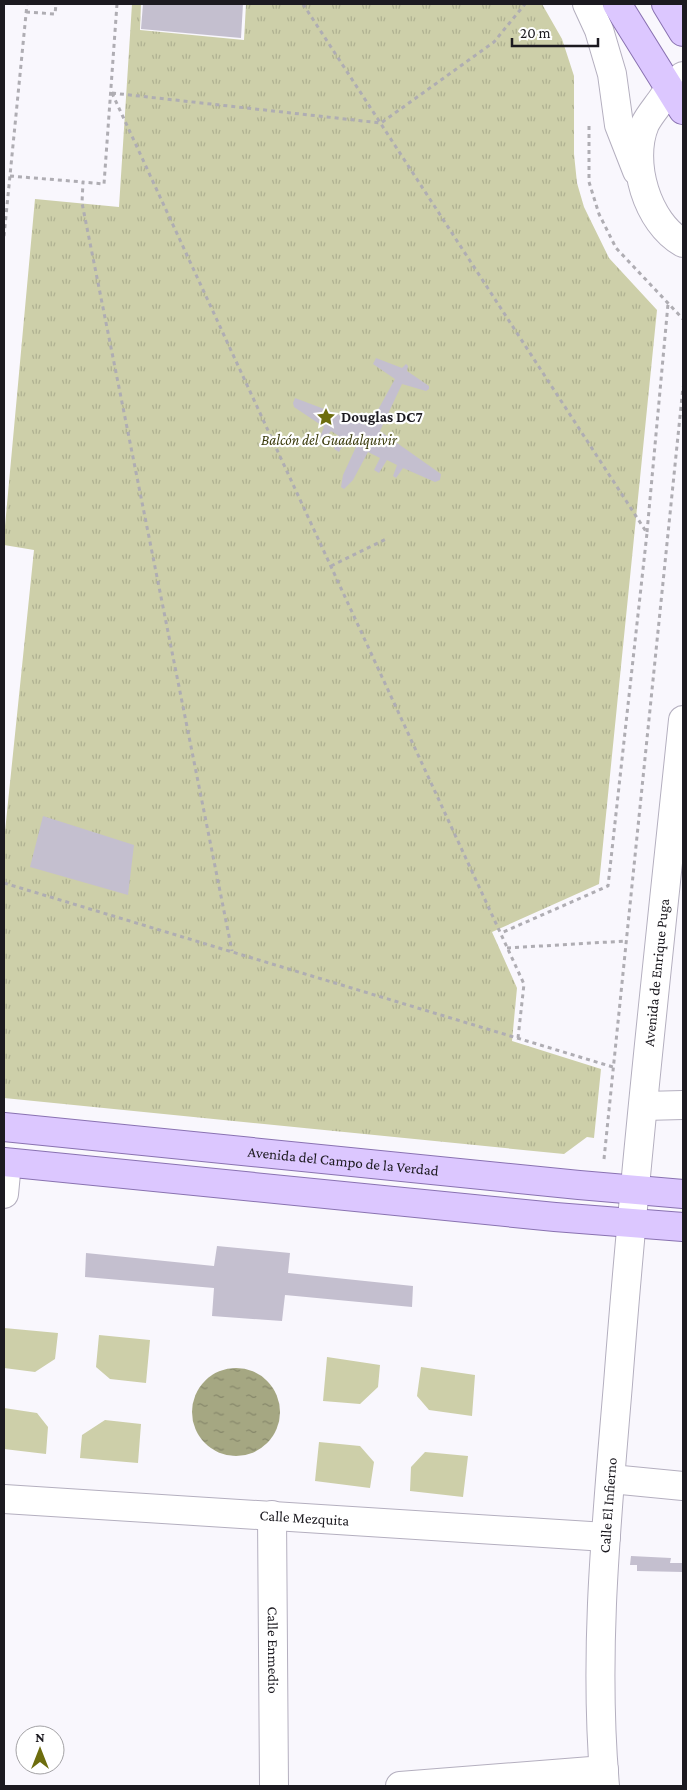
<svg xmlns="http://www.w3.org/2000/svg" width="687" height="1790" font-family="'Crimson Pro',serif">
<defs>
<pattern id="park-tufts" width="24" height="20" patternUnits="userSpaceOnUse" patternTransform="scale(1.25)"><rect width="24" height="20" fill="#cdcfa9"/><path d="M3 7l-1-3M5 7V3M7 7l1-3M15 17l-1-3M17 17v-4M19 17l1-3" fill="none" stroke="#afb191"/></pattern>
<pattern id="water-ripples" width="26" height="14" patternUnits="userSpaceOnUse" patternTransform="scale(1.25)"><rect width="26" height="14" fill="#a5a782"/><path d="M2 4q2-2 4 0t4 0M15 11q2-2 4 0t4 0" fill="none" stroke="#86876a"/></pattern>
</defs>
<rect width="100%" height="100%" fill="#f9f7fd"/>
<path fill="url(#park-tufts)" d="M132 4H141L140 30 244 40 246 4H542L562 39 574 76V154L577 183 584 207 609 258 657 310 599 884 492 932 517 988 512 1041 601 1069 594 1138 587 1137 564 1154 4 1098V841L34 550 4 545V537L35 199 119 207Z"/>
<path fill="#cdcfa9" d="M4 1328 58 1333 55 1359 35 1372 4 1368Z
M99 1335 150 1340 146 1383 110 1379 96 1367Z
M327 1357 380 1365 378 1387 360 1404 323 1401Z
M421 1367 475 1375 472 1416 429 1410 417 1396Z
M4 1408 37 1413 48 1427 46 1454 4 1449Z
M105 1420 141 1424 138 1463 80 1458 82 1435Z
M319 1442 360 1446 374 1462 370 1488 315 1481Z
M425 1452 468 1456 463 1497 410 1491 411 1467Z"/>
<path fill="url(#water-ripples)" d="M192 1412a44 44 0 1 1 88 0a44 44 0 1 1-88 0Z"/>
<path fill="#c4bfcf" d="M143 4H243L241 38 141 29Z
M376 358 402 368 406 364 408 366 407 371 429 386V389L426 391 402 384 380 431 441 474 440 480 435 482 403 468 396 478 393 476 397 465 387 460 379 473 374 470 380 458 368 452 353 480 344 489 341 487 343 475 356 447 346 440 339 452 334 449 339 436 331 431 325 439 320 437 324 427 294 407 293 403 295 398 369 426 395 379 373 364Z
M43 816 134 845 128 895 30 867Z
M217 1246 290 1253 288 1273 413 1286 412 1307 285 1295 282 1321 212 1316 214 1288 85 1277 86 1253 214 1266Z
M631 1556 671 1558 670 1563H683V1572L637 1571V1565H630Z"/>
<g fill="none" stroke-linecap="round" stroke-linejoin="round">
<g stroke="#b4afbf" stroke-width="30">
<g id="minor">
<path d="M587 4 599 30 612 74 619 125 637 171"/>
<path d="M683 76C673 83 667 91 660 102 655 109 649 116 645 124 629 162 647 223 683 243"/>
<path d="M644 1106 683 1105"/>
<path d="M4 1194 7 1163"/>
<path d="M611 1479 683 1486"/>
<path id="s1" d="M4 1499 606 1537"/>
<path id="s2" d="M272 1515 274 1786"/>
<path d="M400 1786 604 1770"/>
<path id="s3" d="M605 1786C593 1652 607 1517 618 1384 635 1162 660 941 683 720"/>
</g>
</g>
<g stroke="#8972b1" stroke-width="30">
<g id="major">
<path d="M617 4 683 110"/>
<path d="M666 4 683 32"/>
<path id="s4" d="M4 1127 579 1185 683 1194"/>
<path d="M4 1162 555 1217 683 1227"/>
</g>
</g>
<path stroke="#afadb3" stroke-width="3" stroke-dasharray="4 4" stroke-linecap="butt" d="M117 4 104 184 83 182 82 203 232 951
M303 4 647 533 608 886 501 933
M26 12 55 14 56 4
M112 93 524 984 518 1038
M112 93 381 123 494 42 525 4
M589 126V182L599 214 616 248 683 319
M10 176 83 182
M4 236 27 4
M647 532 668 304
M331 566 388 538
M4 883 613 1067
M507 948 626 941
M604 1159 683 387"/>
<use href="#minor" stroke="#fff" stroke-width="28"/>
<use href="#major" stroke="#dcc7ff" stroke-width="28"/>
</g>
<defs>
<g id="sight-bare" transform="scale(1.5)"><path d="M0-6L1.8-2.2L6-1.7L2.9 1.2L3.7 5.4L0 3.3L-3.7 5.4L-2.9 1.2L-6-1.7L-1.8-2.2Z" fill="#6d6d0e" stroke="#fff" stroke-width="2.5" paint-order="stroke"/></g>
</defs>
<g fill-rule="evenodd">
<use href="#sight-bare" x="326" y="417"/>
</g>
<g text-anchor="middle" stroke-width="4.5" stroke-linejoin="round" paint-order="stroke">
<g font-size="15" font-weight="bold" fill="#1c1a20" stroke="#fff" text-anchor="start">
<text x="341" y="422">Douglas DC7</text>
</g>
<g font-size="15" font-style="italic" fill="#3d3d0f" stroke="#fff">
<text x="329" y="445">Balcón del Guadalquivir</text>
</g>
<g font-size="15" fill="#1c1a20" stroke="#fff">
<text dy="5" stroke="none"><textPath href="#s3" startOffset="816">Avenida de Enrique Puga</textPath></text>
<text dy="5" stroke="none"><textPath href="#s4" startOffset="341">Avenida del Campo de la Verdad</textPath></text>
<text dy="5" stroke="none"><textPath href="#s3" startOffset="281">Calle El Infierno</textPath></text>
<text dy="5" stroke="none"><textPath href="#s1" startOffset="301">Calle Mezquita</textPath></text>
<text dy="5" stroke="none"><textPath href="#s2" startOffset="135">Calle Enmedio</textPath></text>
</g>
</g>
<rect width="687" height="1790" fill="none" stroke="#1c1a20" stroke-width="10"/>
<g transform="translate(40 1750)"><circle r="24" fill="#ffffff" stroke="#a4a3a6"/>
<path d="M0-4L9 19L0 12L-9 19Z" fill="#6d6d0e"/>
<text y="-8" font-size="14" font-weight="bold" text-anchor="middle" fill="#1c1a20">N</text>
</g>
<path d="M512 38v8h86v-8" fill="none" stroke="#1c1a20" stroke-width="2.5"/>
<text x="520" y="38" font-size="15" fill="#1c1a20" stroke="#ffffff" stroke-width="4" paint-order="stroke">20 m</text>
</svg>
